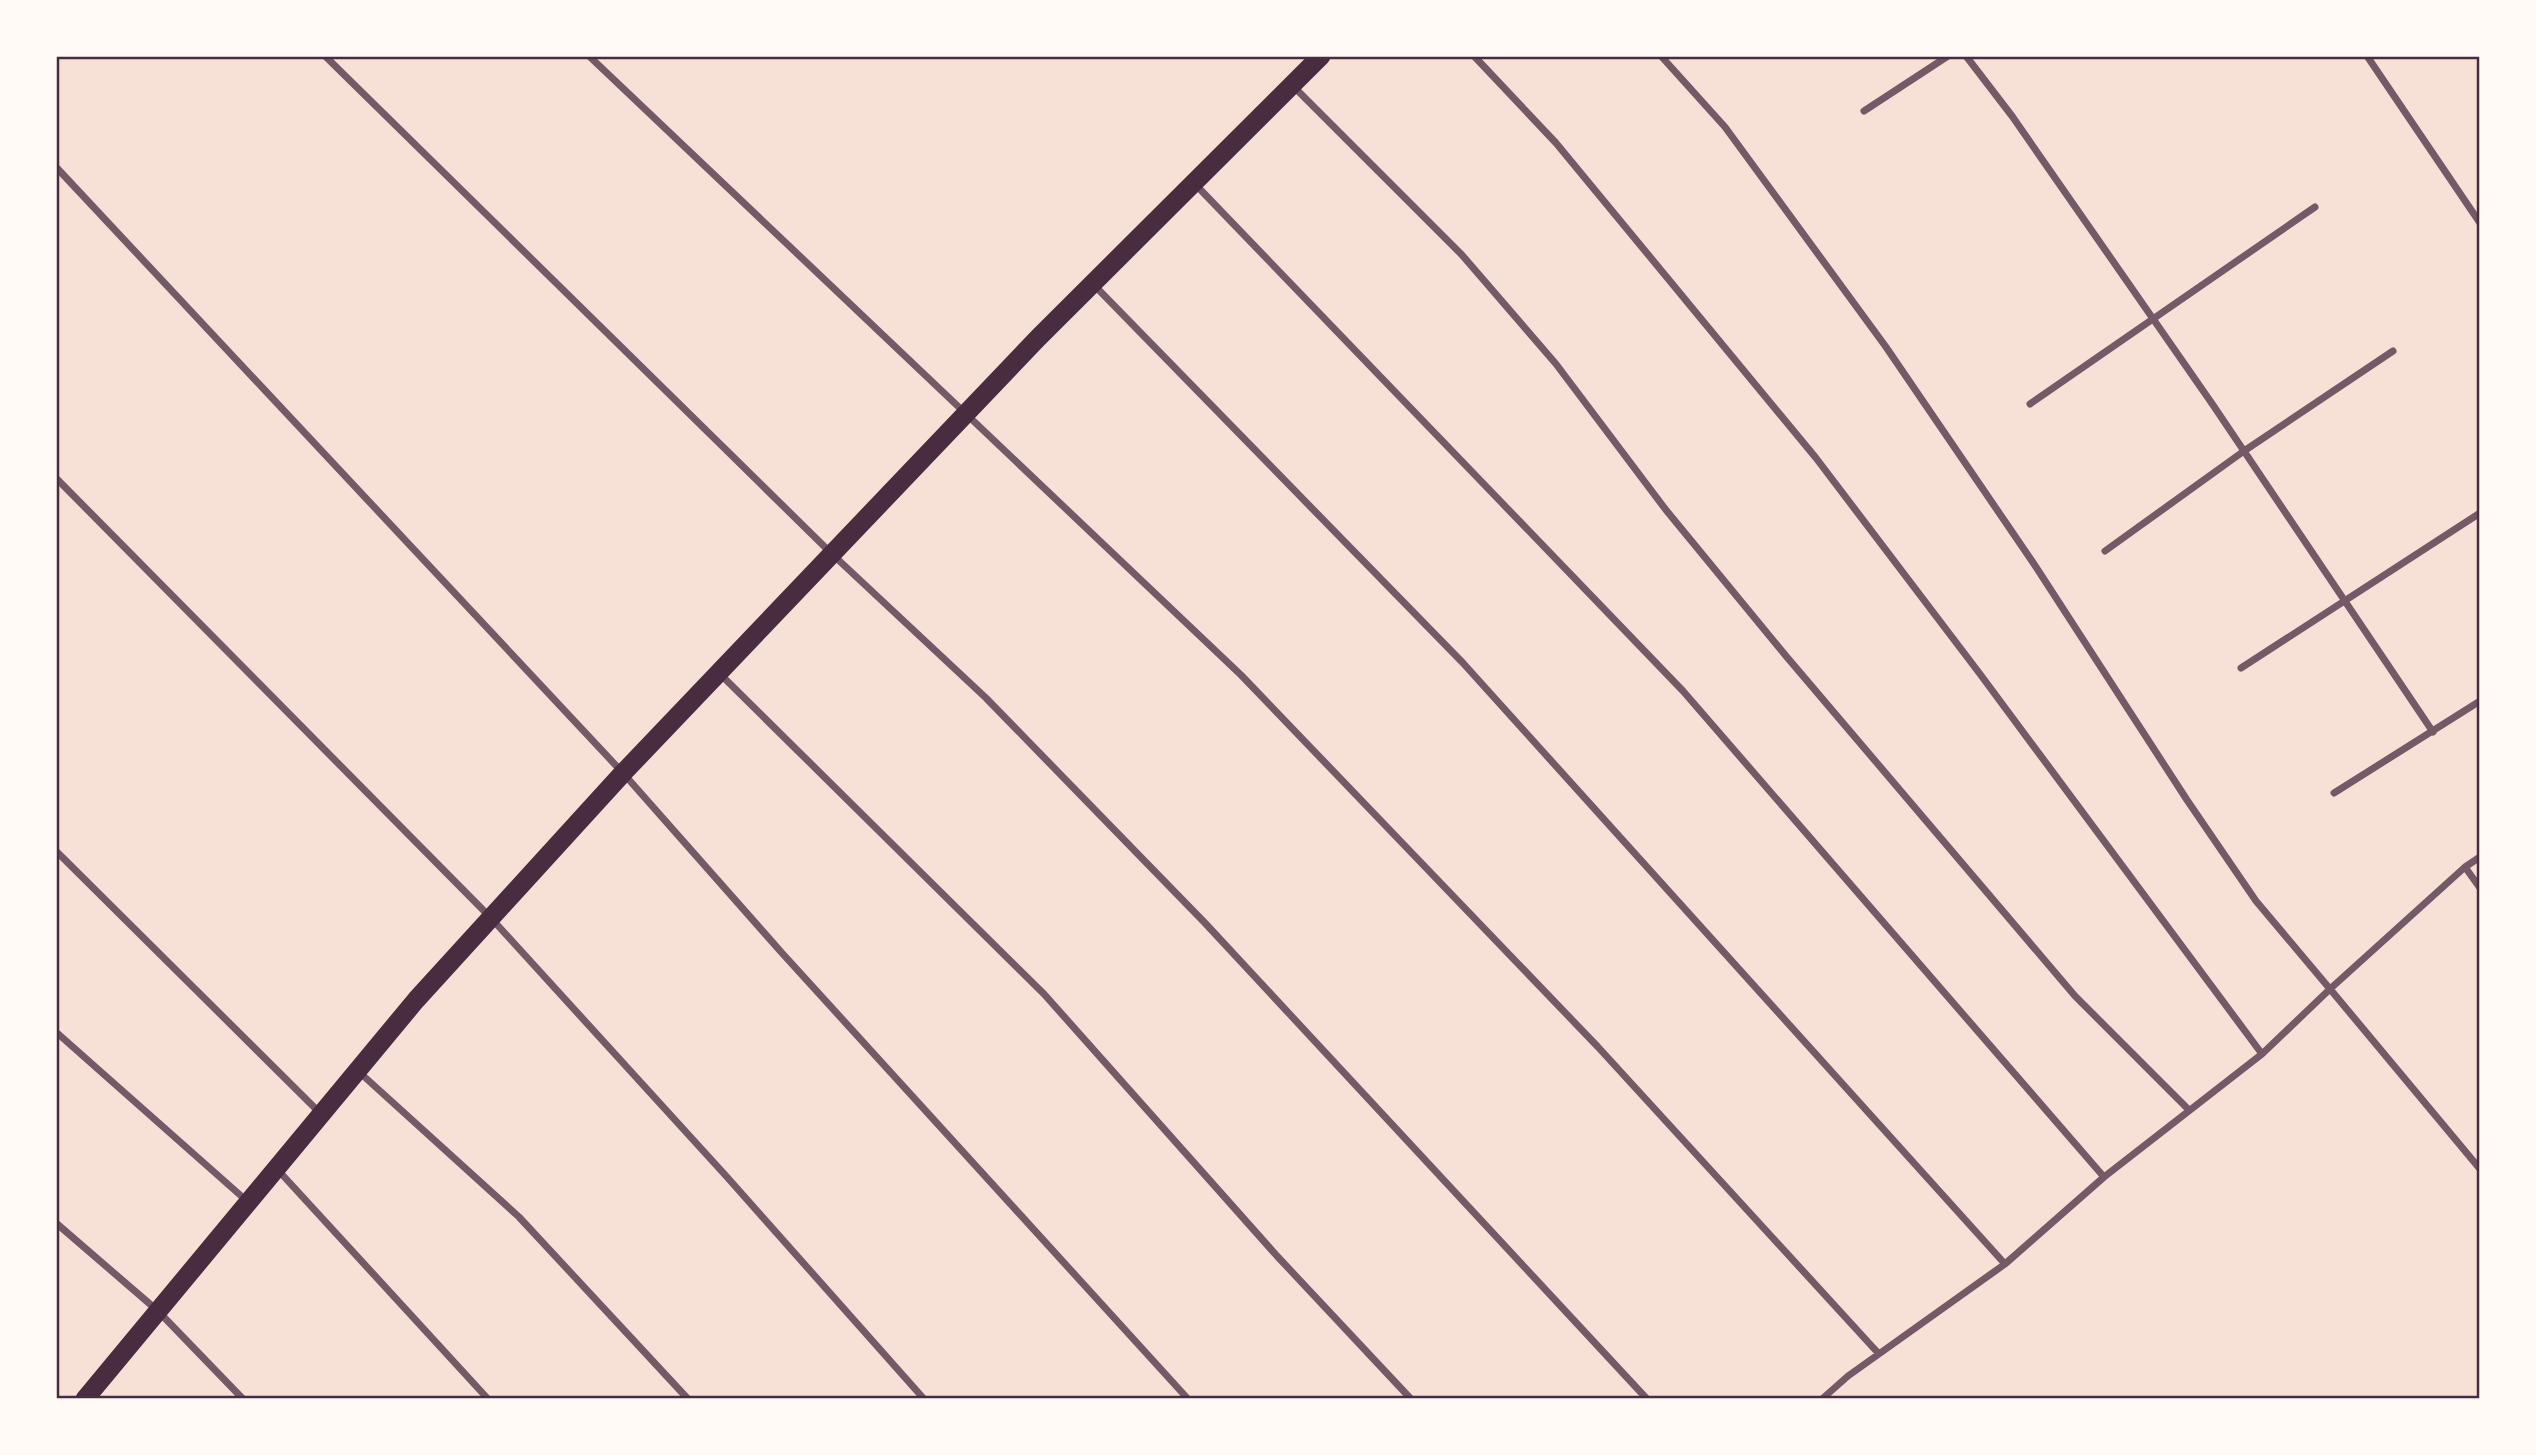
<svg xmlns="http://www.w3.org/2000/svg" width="2536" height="1455" font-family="Lato,sans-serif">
<rect width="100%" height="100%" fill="#f7e1d7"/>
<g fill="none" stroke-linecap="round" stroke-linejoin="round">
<path stroke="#755966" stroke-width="7" d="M325 56 832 554 986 698 1205 923 1647 1399
M589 56 1241 675 1598 1047 1879 1354
M1474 56 1556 143 1816 458 1980 674 2262 1054
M1661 56 1725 127 1886 347 2034 564 2187 800 2256 901 2330 989 2465 867 2480 857
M1966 56 2012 116 2213 405 2433 732
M2367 56 2480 223
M1292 85 1462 255 1556 364 1666 510 1786 656 2075 996 2189 1110
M1864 111 1948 56
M56 167 623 773 782 953 1188 1399
M1194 183 1683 691 2104 1177
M1093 284 1463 663 2005 1264
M2030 404 2315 207
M56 478 491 918 727 1177 924 1399
M2105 551 2244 451 2393 351
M2241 668 2480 513
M719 673 1044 994 1277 1256 1411 1399
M2334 793 2480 701
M56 851 321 1114
M2465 867 2480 888
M56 1032 248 1202
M358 1071 519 1217 688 1399
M277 1169 488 1399
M56 1223 158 1311 243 1399
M1822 1399 1848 1376 2005 1264 2104 1177 2262 1054 2330 989 2480 1169"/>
<path stroke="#4a2c40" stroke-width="19" d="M85 1399 416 1000 623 773 1038 338 1321 56"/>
</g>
<rect width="2536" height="1455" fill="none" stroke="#fffaf5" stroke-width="116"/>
<rect x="58" y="58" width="2420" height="1339" fill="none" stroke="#4a2c40" stroke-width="2.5"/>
</svg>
